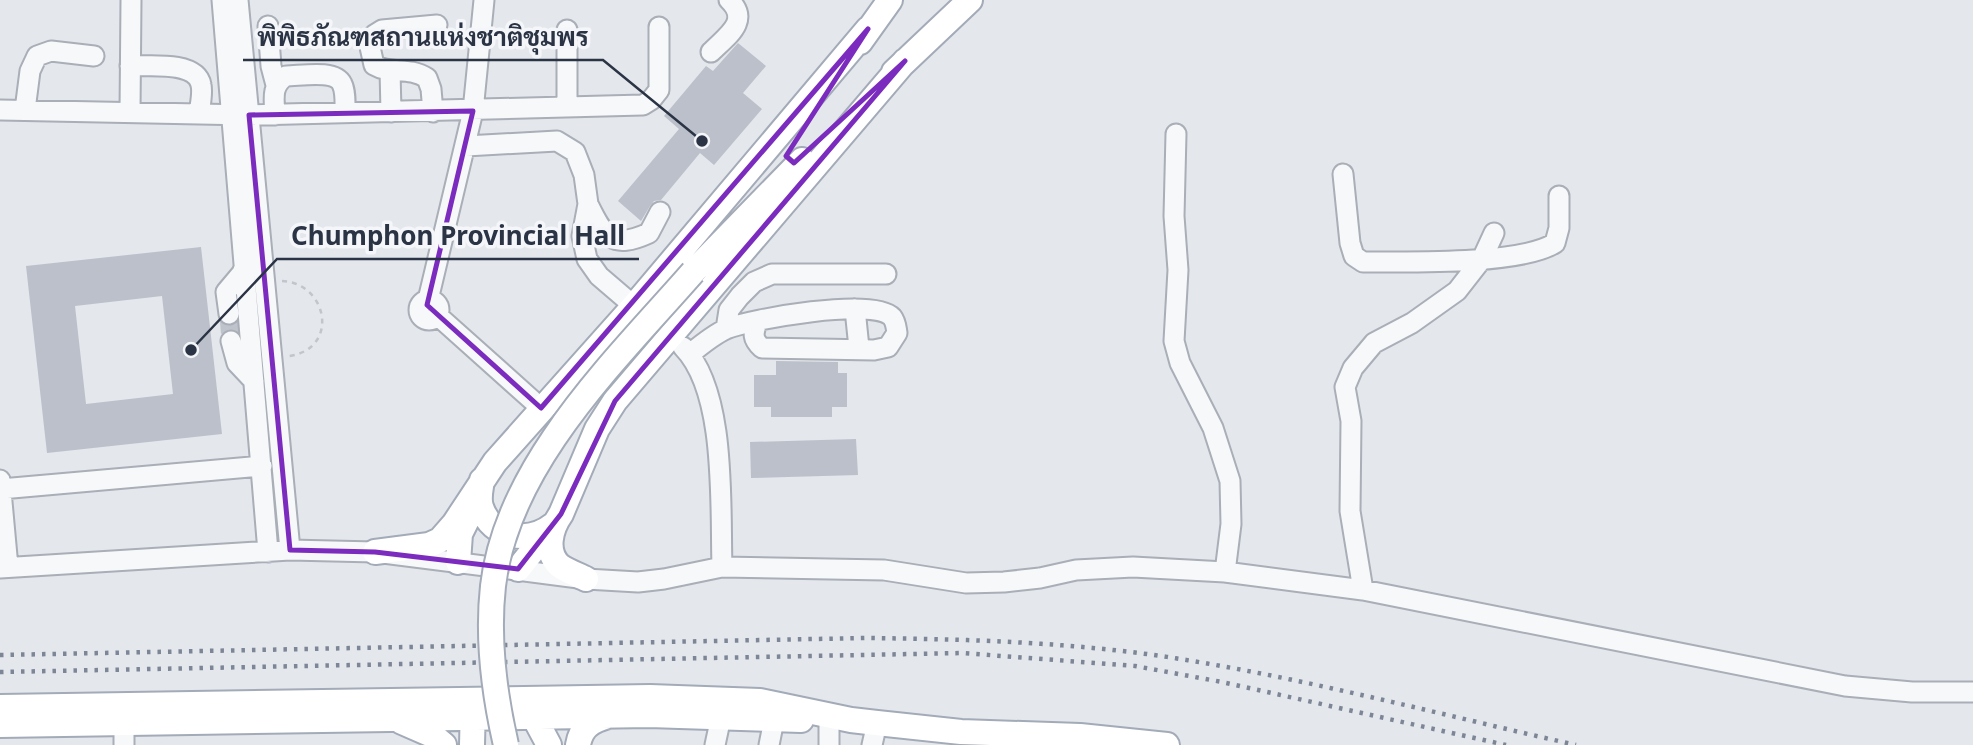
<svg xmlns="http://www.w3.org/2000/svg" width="1973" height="745" font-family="'Noto Sans',Sarabun,sans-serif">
<rect width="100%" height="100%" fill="#e4e7ec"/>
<path fill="#bbc0ca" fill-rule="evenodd" d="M738 43 766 66 743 93 762 109 714 165 700 153 661 200 654 201 650 206 641 221 618 201 679 129 664 116 706 66 713 71Z
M201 247 222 434 47 453 26 266ZM162 296 173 394 86 404 75 306Z
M776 361 838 362V373H847V407H832V417H771V407H754V375H776Z
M856 439 858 475 751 478 750 442Z"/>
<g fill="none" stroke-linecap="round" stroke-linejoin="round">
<path stroke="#bfc3cb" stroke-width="19" stroke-dasharray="19 10" stroke-linecap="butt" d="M229 314 231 341"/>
<g stroke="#a9aeb7" stroke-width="23">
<path id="minor" d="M222 0 268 552
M238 0 290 550
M268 26 271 66 276 85
M567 30V107
M711 52C727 36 751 21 729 0
M130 66C150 66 197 61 201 85 203 93 200 105 199 114
M390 70 391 112
M0 110 249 115 643 105 651 100 659 90V27
M25 110 30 71 37 56 51 51 94 56
M130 112 131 0
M433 112 431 89 427 78C408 66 391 75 374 65L370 47 374 35 382 30 437 25
M275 115C274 99 271 85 286 76 301 76 335 69 342 84 346 92 345 104 345 113
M1176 134 1174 216 1178 270 1174 341 1180 363 1213 428 1230 481 1231 524 1225 572
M466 146 557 141 575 152 584 175 588 204 582 236 587 259 599 276 634 306
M1343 174 1350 243 1354 256 1363 262C1407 262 1521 265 1555 243L1559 228V196
M588 204C604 237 612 250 649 233L660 212
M428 300 473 111 484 0
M419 310a10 10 0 1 1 20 0a10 10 0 1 1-20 0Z
M855 309 859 348
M229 314 226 292 242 273 245 265 248 264
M437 315 541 408
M726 329 729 310 740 296 754 282 772 274H886
M231 341 237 363 254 381
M683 347C727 392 720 506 722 567
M690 354C701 345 713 335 726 329 751 319 874 297 892 317 896 322 896 327 897 333L888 347 874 350 762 348C752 339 753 334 757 322
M0 480 8 567
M1 489 262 466
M0 568 290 550 375 552 586 579 638 582 664 579 722 567 884 570 966 583 1004 582 1040 578 1076 570 1133 567 1225 572 1363 590 1845 686 1912 692H1973
M1363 590 1350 511 1351 421 1345 387 1353 368 1374 343 1412 323 1457 291 1482 259 1494 233
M124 724V745
M715 745 721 717
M769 745 774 720
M829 745V721
M872 745 877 723"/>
</g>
<g stroke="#a3abb8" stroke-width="28">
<path id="major" d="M860 42 890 0
M894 72 970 0
M693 272 802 160
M482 480C481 488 478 498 481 507 492 539 529 544 553 525
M375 552 429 545 440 540 454 524 495 462 634 306 868 29
M458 562 460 534 469 516
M518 569 534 549 544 532
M586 579C578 575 567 571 560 566 544 552 551 528 561 514L597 429 615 401 905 61
M531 704 534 717 549 745
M0 707 650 697 760 701 851 720 877 723 961 732 1080 736 1167 745
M402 722 432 735 444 745
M0 725 649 715 801 720
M472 745 473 704
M578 745C581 727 591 721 608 716"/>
</g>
<path stroke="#c2c5cb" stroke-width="2.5" stroke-dasharray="5 5" stroke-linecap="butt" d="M282 281C328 283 340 349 289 356"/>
<use href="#minor" stroke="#f7f8fa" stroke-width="19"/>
<use href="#major" stroke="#fff" stroke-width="24"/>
<path stroke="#7d8696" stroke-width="4.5" stroke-dasharray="3.5 7" stroke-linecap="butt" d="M0 655 865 638C964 639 1063 642 1161 656 1301 677 1438 714 1576 745
M0 672 962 653 1135 666 1222 682 1506 745"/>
<g stroke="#a3abb8" stroke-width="28" stroke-linecap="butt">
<path id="major-bridge" d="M506 745C494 693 487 640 493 586 507 464 616 360 693 272"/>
</g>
<use href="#major-bridge" stroke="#fff" stroke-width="24"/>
</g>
<path fill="none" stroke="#7b2cbf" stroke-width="5" stroke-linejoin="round" d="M868 29 786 156 794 163 905 61 615 401 561 514 518 569 375 552 290 550 249 115 473 111 427 305 541 408Z"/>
<path fill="none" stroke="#2b3445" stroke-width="2.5" d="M702 141L603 60H243M191 350L277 259H639"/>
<g fill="#2b3445" stroke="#f4f6f9" stroke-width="2.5">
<circle cx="702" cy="141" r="7"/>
<circle cx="191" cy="350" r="7"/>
</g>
<g font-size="26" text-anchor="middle" font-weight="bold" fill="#2b3445" stroke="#f4f6f9" stroke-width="7" stroke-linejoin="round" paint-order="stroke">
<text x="423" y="46">พิพิธภัณฑสถานแห่งชาติชุมพร</text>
<text x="458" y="245">Chumphon Provincial Hall</text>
</g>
</svg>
